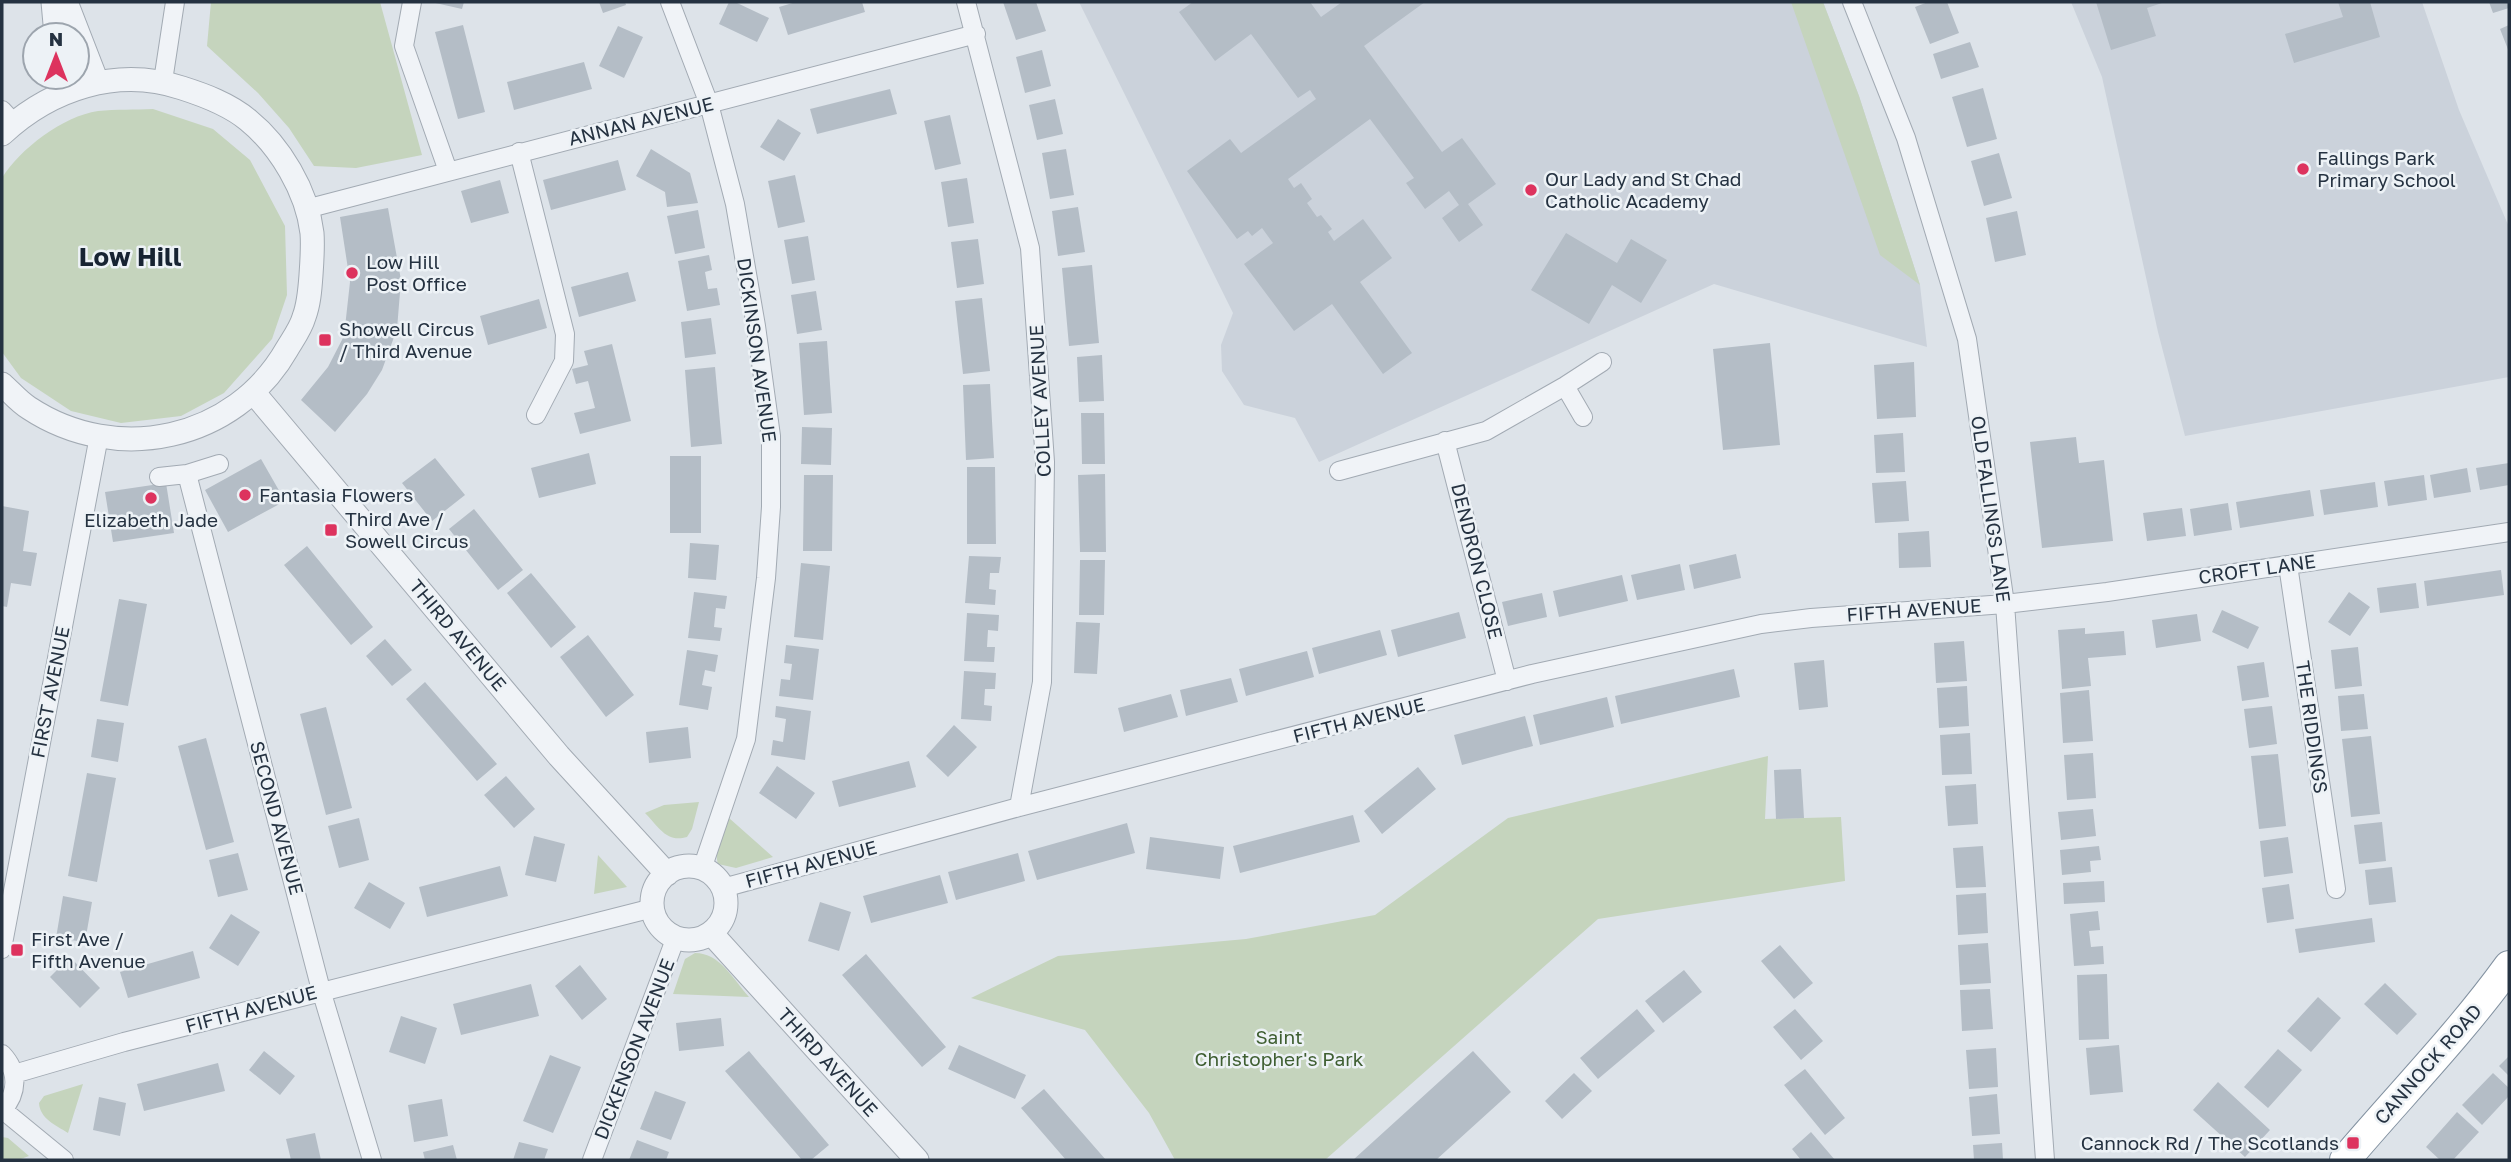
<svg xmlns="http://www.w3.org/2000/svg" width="2511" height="1162" font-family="'Golos Text',sans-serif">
<rect width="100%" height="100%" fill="#dde3e9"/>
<path fill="#cbd2db" d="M1079 2H1823L1859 96 1920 285 1927 347 1714 284 1319 462 1295 418 1244 405 1222 371 1221 345 1233 313Z
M2071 2H2422L2459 110 2509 227V377L2185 436 2158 332 2102 77Z"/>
<path fill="#c5d4bd" d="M211 2H380L422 155 356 168 314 166 289 128 258 93 207 46Z
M1791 2H1823L1859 96 1920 285 1880 255Z
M153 109 213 129 250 160 285 226 287 295 272 339 224 393 181 416 121 423 71 411 21 378 2 352V178C20 149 63 116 98 111 116 109 135 110 153 109Z
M1768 756 1765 819 1841 817 1845 881 1598 919 1325 1160H1175L1149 1113 1085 1030 971 998 1058 956 1246 939 1375 915 1508 818Z
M699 802 692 829 687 837C666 843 659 827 645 813L664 805Z
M729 818 773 857 736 868 718 864C713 847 723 833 729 818Z
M598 855 627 887 594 894Z
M695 953C720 953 733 979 749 997L673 994 685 959Z
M83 1084 68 1133C56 1125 40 1119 39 1103L44 1096Z
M2 1137 8 1138 29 1156 18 1160H2Z"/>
<path fill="#b4bdc6" d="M431 2H464L462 9Z
M599 2H625L626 5 603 13Z
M729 2H735L769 18 757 42 719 24Z
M796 2H862L865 12 788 35 779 7Z
M1003 2H1036L1046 31 1016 40Z
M1193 2H1310L1321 17 1342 2H1425L1364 46 1442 152 1462 138 1496 184 1468 204 1483 225 1459 242 1442 218 1459 205 1449 191 1425 209 1406 183 1414 178 1370 119 1288 179 1294 188 1301 183 1312 199 1307 203 1317 217 1321 215 1332 229 1328 232 1334 241 1363 219 1392 258 1360 282 1412 353 1383 374 1332 304 1294 331 1244 264 1273 243 1262 228 1252 236 1248 231 1237 239 1187 171 1230 139 1241 153 1316 99 1310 90 1298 98 1251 34 1215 61 1179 12Z
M1928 2H1947L1959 33 1930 44 1915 7Z
M2096 2H2165L2147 8 2156 36 2111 50Z
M2338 2H2370L2380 37 2294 63 2285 34 2343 17Z
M2489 2H2509V8L2493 13Z
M463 25 485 112 458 119 435 32Z
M2509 25V52L2500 29Z
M618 26 643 37 624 78 599 66Z
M1970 42 1979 67 1941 79 1933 54Z
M1042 50 1051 86 1025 93 1016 57Z
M584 62 592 89 514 110 507 82Z
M1983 88 1997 139 1967 147 1952 97Z
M890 89 897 114 817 134 810 109Z
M1055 99 1063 134 1037 140 1029 105Z
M950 115 961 164 935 170 924 121Z
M778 119 801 133 784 161 760 147Z
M651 149 690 173 698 203 667 207 665 192 636 176Z
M1066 149 1074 195 1050 199 1042 153Z
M1999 153 2012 198 1984 206 1971 161Z
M618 160 626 190 551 210 543 180Z
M795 175 805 222 778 228 768 181Z
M967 178 974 223 948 227 941 182Z
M500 180 509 213 471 223 461 191Z
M1078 207 1085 252 1058 256 1052 211Z
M388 208 401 280 397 329 382 370 367 394 335 432 301 400 328 367 344 336 350 282 340 217Z
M698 210 705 248 675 254 667 216Z
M2017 211 2026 255 1995 262 1986 218Z
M1566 233 1617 263 1631 239 1667 260 1641 303 1612 285 1589 324 1531 290Z
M808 236 815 280 792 284 784 240Z
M978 239 984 284 957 288 951 242Z
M709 255 712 270 705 272 708 289 717 288 720 305 687 311 678 261Z
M1092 265 1099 343 1069 346 1062 268Z
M628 272 636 301 579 317 571 287Z
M816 291 822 330 797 334 791 295Z
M982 298 990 371 963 374 955 301Z
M539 299 547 328 488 345 480 316Z
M711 318 716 354 685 358 681 322Z
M827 341 832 413 804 415 799 343Z
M1770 343 1780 445 1723 450 1713 349Z
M612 344 631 421 580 434 574 413 595 408 588 381 576 384 572 369 588 365 584 351Z
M1102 355 1104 401 1079 402 1077 357Z
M1914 362 1916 417 1877 419 1874 365Z
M715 367 722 444 691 447 685 370Z
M990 384 994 458 966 460 963 385Z
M1081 413H1104L1105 464H1082Z
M802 427 832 428 831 465 801 464Z
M1903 433 1905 472 1876 473 1874 435Z
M2076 437 2079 463 2104 460 2113 541 2042 548 2030 442Z
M589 453 596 484 539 498 531 468Z
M670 456H701V533H670Z
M435 458 465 495 432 521 402 483Z
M261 459 285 501 228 532 205 490Z
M2509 463V485L2480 490 2476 468Z
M967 467H995L996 544H967Z
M2467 468 2471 492 2434 498 2430 475Z
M1105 474 1106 552H1080L1078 475Z
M804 475H833L832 551H803Z
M2424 475 2427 500 2388 506 2384 481Z
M1906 481 1909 521 1875 523 1872 483Z
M2375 482 2378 507 2324 515 2320 490Z
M166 483 174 533 113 542 105 492Z
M2310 490 2314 516 2240 528 2236 502Z
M2228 503 2232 530 2194 536 2190 509Z
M2 506 29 511 23 551 37 553 31 586 11 583 7 607 2 606Z
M2182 508 2186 536 2147 541 2143 513Z
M474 509 523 570 498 590 449 529Z
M1929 531 1931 567 1899 568 1898 533Z
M690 543 719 545 716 580 688 578Z
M307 546 373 627 351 645 284 565Z
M1736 554 1741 578 1694 589 1689 565Z
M969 556 1001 557 999 573H990L989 589 996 590 995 605 965 603Z
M1080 560H1105L1104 615H1079Z
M801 563 830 566 823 640 794 637Z
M1680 564 1685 590 1637 600 1631 575Z
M2501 570 2504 595 2427 606 2424 581Z
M531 573 576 627 551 648 507 593Z
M1622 575 1628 601 1559 617 1553 591Z
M2416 583 2419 608 2380 613 2377 588Z
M694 592 727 596 725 609 716 608 714 627 722 628 720 641 688 638Z
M2349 592 2370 607 2350 636 2328 622Z
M1542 593 1547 617 1508 626 1502 602Z
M119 599 147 604 128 706 100 701Z
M2222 610 2259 627 2248 649 2212 632Z
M1459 612 1466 638 1398 657 1391 630Z
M967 613 999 615 998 631 988 630 987 647H995L994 662 964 661Z
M2197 614 2201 641 2156 648 2152 620Z
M1076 622 1100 623 1097 674 1074 673Z
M2085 628V634L2124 631 2126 655 2088 658 2091 686 2062 689 2058 630Z
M1380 630 1387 655 1319 674 1312 648Z
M588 635 634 695 606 717 560 657Z
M385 639 412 670 392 686 366 656Z
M1964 641 1967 681 1936 683 1934 643Z
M786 645 819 649 813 700 779 696 781 679 790 680 792 664 784 663Z
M2358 647 2362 686 2335 689 2331 650Z
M687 650 718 655 715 672 705 670 702 685 712 687 708 710 679 705Z
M1307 651 1314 677 1246 696 1239 669Z
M1824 660 1828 707 1799 710 1794 663Z
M2264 662 2269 697 2242 701 2237 666Z
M1734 669 1740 697 1621 724 1615 696Z
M964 671 996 673 995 689H985L984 705 992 706 991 721 961 719Z
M1231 678 1238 702 1186 716 1180 690Z
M425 682 497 764 477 781 406 699Z
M1967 686 1969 726 1939 728 1937 688Z
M2089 690 2093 741 2063 743 2060 693Z
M1171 694 1178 717 1124 732 1118 708Z
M2364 694 2368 729 2341 731 2338 696Z
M1607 697 1614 727 1540 745 1533 715Z
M776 706 811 711 805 760 771 755 773 740 783 742 786 719 775 717Z
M2272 706 2277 744 2249 748 2244 709Z
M326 707 352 808 326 815 300 714Z
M1525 716 1533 746 1462 765 1454 735Z
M97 719 124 723 118 762 91 757Z
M954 725 977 747 948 777 926 756Z
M688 727 691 758 649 763 646 732Z
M1970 733 1972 774 1942 775 1940 735Z
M2371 736 2380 814 2351 817 2342 739Z
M206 738 234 842 206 850 178 746Z
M2093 753 2096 798 2067 800 2064 755Z
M2278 754 2286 826 2259 829 2251 756Z
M909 761 916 787 839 807 832 781Z
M777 766 815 793 796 819 759 793Z
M1418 767 1436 789 1382 834 1364 811Z
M1801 769 1804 818 1776 819 1774 770Z
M87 773 116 778 97 882 68 876Z
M506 776 535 809 514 828 484 795Z
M1976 784 1978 824 1948 826 1945 786Z
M2093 809 2096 836 2061 840 2058 812Z
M1353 815 1360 842 1240 873 1233 846Z
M359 818 369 860 339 868 328 826Z
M2382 822 2386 861 2359 864 2354 825Z
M1127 823 1135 853 1037 880 1028 851Z
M534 836 565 844 556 882 525 875Z
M1150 837 1224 847 1220 879 1146 869Z
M2288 837 2293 873 2264 877 2260 841Z
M1983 846 1986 887 1956 888 1953 848Z
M2099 846 2101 860 2090 861 2091 872 2062 875 2060 850Z
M238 853 248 890 218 897 209 860Z
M1018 853 1025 881 956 900 948 872Z
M500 866 508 896 427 917 419 887Z
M2392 867 2396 902 2369 905 2365 870Z
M940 875 948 903 871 923 863 896Z
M2104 881 2105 902 2064 904 2063 883Z
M369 882 405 903 390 929 354 908Z
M2289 884 2294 919 2267 923 2262 888Z
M1986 893 1988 933 1958 935 1956 895Z
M63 896 92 902 85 942 56 938Z
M820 902 851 912 839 951 808 941Z
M2098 911 2100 930 2089 931 2091 947 2103 946 2104 964 2074 966 2070 914Z
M231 914 260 932 238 966 209 948Z
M2372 918 2375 942 2299 953 2295 929Z
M1988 943 1991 983 1960 985 1958 945Z
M1780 945 1813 983 1794 999 1761 961Z
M193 951 200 978 128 998 120 972Z
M866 954 946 1047 922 1067 842 975Z
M70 957 100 988 80 1008 50 977Z
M580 965 607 999 582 1020 555 986Z
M1684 970 1702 992 1663 1023 1645 1001Z
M2107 974 2109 1039 2079 1040 2077 975Z
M2385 983 2417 1014 2397 1035 2364 1004Z
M531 984 539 1016 461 1035 453 1004Z
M1990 989 1993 1029 1962 1031 1960 990Z
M2318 997 2341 1018 2311 1052 2287 1031Z
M1637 1009 1655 1031 1598 1079 1580 1058Z
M1795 1009 1823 1041 1801 1060 1773 1027Z
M401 1016 437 1028 425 1064 389 1052Z
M721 1018 724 1046 679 1051 676 1023Z
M959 1045 1026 1075 1015 1099 948 1069Z
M2119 1045 2123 1092 2090 1095 2086 1048Z
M1996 1048 1998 1087 1969 1089 1966 1050Z
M2278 1049 2302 1070 2268 1108 2244 1087Z
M264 1051 295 1076 280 1095 249 1070Z
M749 1051 829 1145 811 1160H802L725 1071Z
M1473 1051 1511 1092 1436 1160H1353Z
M550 1055 581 1067 553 1133 523 1121Z
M2509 1056V1076L2499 1066Z
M218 1063 225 1091 144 1111 137 1084Z
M1805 1069 1845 1118 1825 1135 1784 1085Z
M1574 1073 1592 1091 1562 1119 1545 1101Z
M2493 1073 2509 1088V1096L2482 1125 2462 1105Z
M2218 1082 2270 1130 2245 1157 2193 1110Z
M1044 1089 1106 1160H1066L1021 1108Z
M655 1091 686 1102 671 1140 640 1129Z
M1997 1094 2000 1134 1972 1136 1969 1097Z
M99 1097 126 1103 120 1136 93 1130Z
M442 1099 448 1136 414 1142 408 1105Z
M2457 1112 2479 1132 2453 1160H2440L2426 1147Z
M1811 1132 1835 1160H1801L1792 1149Z
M315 1133 321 1160H291L286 1139Z
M637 1140 669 1152 666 1160H629Z
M519 1142 548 1149 544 1160H513Z
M2002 1143 2003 1160H1974L1973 1145Z
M453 1145 457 1160H425L423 1152Z"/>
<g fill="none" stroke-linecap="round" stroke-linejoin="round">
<g stroke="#a2aab3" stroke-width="20">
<path id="minor" d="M412 2 404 46 448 171
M670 2 709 104 735 204 756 326 771 436V507L766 578 746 739 702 869
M966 2 1030 248 1045 462 1042 682 1019 807
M1852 2 1906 138 1967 339 2005 604 2045 1160
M163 81 175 2
M2 110 14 123
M519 152 565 334 564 361 536 415
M306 209 976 34
M1565 386 1583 417
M1445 441 1507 681
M1339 471 1486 431 1565 386 1602 362
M187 474 219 464
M159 477 187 474 321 990 372 1160
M2288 565 2336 889
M723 888 1019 807 1532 674 1761 624 1811 618 2005 604 2107 592 2509 532
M2 949 99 436
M2 1054C19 1072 18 1093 2 1111
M14 1074 124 1042 653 908
M3 1110 64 1160
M592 1160 676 937"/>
</g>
<g stroke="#a2aab3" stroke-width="25">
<path id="tertiary" d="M53 2 56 35
M66 2 97 82
M2 134C50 89 117 66 182 88 204 95 229 104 248 120 280 146 307 191 312 233 313 246 312 261 311 275 310 289 309 304 304 317 301 328 293 339 287 349 235 440 117 466 29 408 19 402 11 392 2 384
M254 393 559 756 667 874
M652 903a37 37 0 1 1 74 0a37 37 0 1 1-74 0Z
M711 933 917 1160"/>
</g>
<g stroke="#8392a1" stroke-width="32">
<path id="trunk" d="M2345 1160C2400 1095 2459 1035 2509 966"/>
</g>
<use href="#minor" stroke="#f0f3f7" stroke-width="18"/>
<use href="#tertiary" stroke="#f0f3f7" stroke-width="23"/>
<use href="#trunk" stroke="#fff" stroke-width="30"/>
</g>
<g fill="#dd335e" stroke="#edf2f6" stroke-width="2.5">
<circle cx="2303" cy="169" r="7"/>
<circle cx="1531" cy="190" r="7"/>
<circle cx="352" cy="273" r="7"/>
<rect x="318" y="333" width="14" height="14" rx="3.5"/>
<circle cx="245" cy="495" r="7"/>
<circle cx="151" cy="498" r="7"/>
<rect x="324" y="523" width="14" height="14" rx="3.5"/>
<rect x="10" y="943" width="14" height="14" rx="3.5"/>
<rect x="2346" y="1136" width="14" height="14" rx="3.5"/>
</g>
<g text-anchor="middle" stroke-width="5" stroke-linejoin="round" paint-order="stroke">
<g font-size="19" fill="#253241" stroke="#edf2f6">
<text transform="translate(641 121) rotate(-14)" y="7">ANNAN AVENUE</text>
<text transform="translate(757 350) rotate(82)" y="7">DICKINSON AVENUE</text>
<text transform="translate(1040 401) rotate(-93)" y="7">COLLEY AVENUE</text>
<text transform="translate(1991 509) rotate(82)" y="7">OLD FALLINGS LANE</text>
<text transform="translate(1477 561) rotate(76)" y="7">DENDRON CLOSE</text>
<text transform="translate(2257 569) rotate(-8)" y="7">CROFT LANE</text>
<text transform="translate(1914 610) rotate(-4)" y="7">FIFTH AVENUE</text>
<text transform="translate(458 635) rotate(50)" y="7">THIRD AVENUE</text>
<text transform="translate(50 692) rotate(-79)" y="7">FIRST AVENUE</text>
<text transform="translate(1359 720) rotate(-14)" y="7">FIFTH AVENUE</text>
<text transform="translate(2312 727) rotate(82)" y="7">THE RIDDINGS</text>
<text transform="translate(277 818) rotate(75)" y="7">SECOND AVENUE</text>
<text transform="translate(811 864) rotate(-15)" y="7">FIFTH AVENUE</text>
<text transform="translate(251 1009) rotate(-15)" y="7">FIFTH AVENUE</text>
<text transform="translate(634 1049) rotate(-69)" y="7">DICKENSON AVENUE</text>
<text transform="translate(828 1062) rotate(48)" y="7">THIRD AVENUE</text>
<text transform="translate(2428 1064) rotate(-49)" y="7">CANNOCK ROAD</text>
</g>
<g font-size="19" fill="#253241" stroke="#edf2f6" text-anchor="start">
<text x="2317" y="165">Fallings Park<tspan x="2317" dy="22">Primary School</tspan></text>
<text x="1545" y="186">Our Lady and St Chad<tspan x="1545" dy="22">Catholic Academy</tspan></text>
<text x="366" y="269">Low Hill<tspan x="366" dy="22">Post Office</tspan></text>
<text x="339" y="336">Showell Circus<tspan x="339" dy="22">/ Third Avenue</tspan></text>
<text x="259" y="502">Fantasia Flowers</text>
<text x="345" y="526">Third Ave /<tspan x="345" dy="22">Sowell Circus</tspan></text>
<text x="151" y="527" text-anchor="middle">Elizabeth Jade</text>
<text x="31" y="946">First Ave /<tspan x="31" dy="22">Fifth Avenue</tspan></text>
<text x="2339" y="1150" text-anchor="end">Cannock Rd / The Scotlands</text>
</g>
<g font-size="19" fill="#3e5e31" stroke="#edf2f6">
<text x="1279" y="1044">Saint<tspan x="1279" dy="22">Christopher's Park</tspan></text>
</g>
<g font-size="26" font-weight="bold" fill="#172332" stroke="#edf2f6">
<text x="130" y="266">Low Hill</text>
</g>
</g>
<rect width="2511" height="1162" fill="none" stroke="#253241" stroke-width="7"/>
<g transform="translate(56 56)"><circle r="33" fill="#edf2f6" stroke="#9da5ae" stroke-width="2"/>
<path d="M0-5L12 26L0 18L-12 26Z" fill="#dd335e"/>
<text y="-10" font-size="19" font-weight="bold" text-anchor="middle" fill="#253241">N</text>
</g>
</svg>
